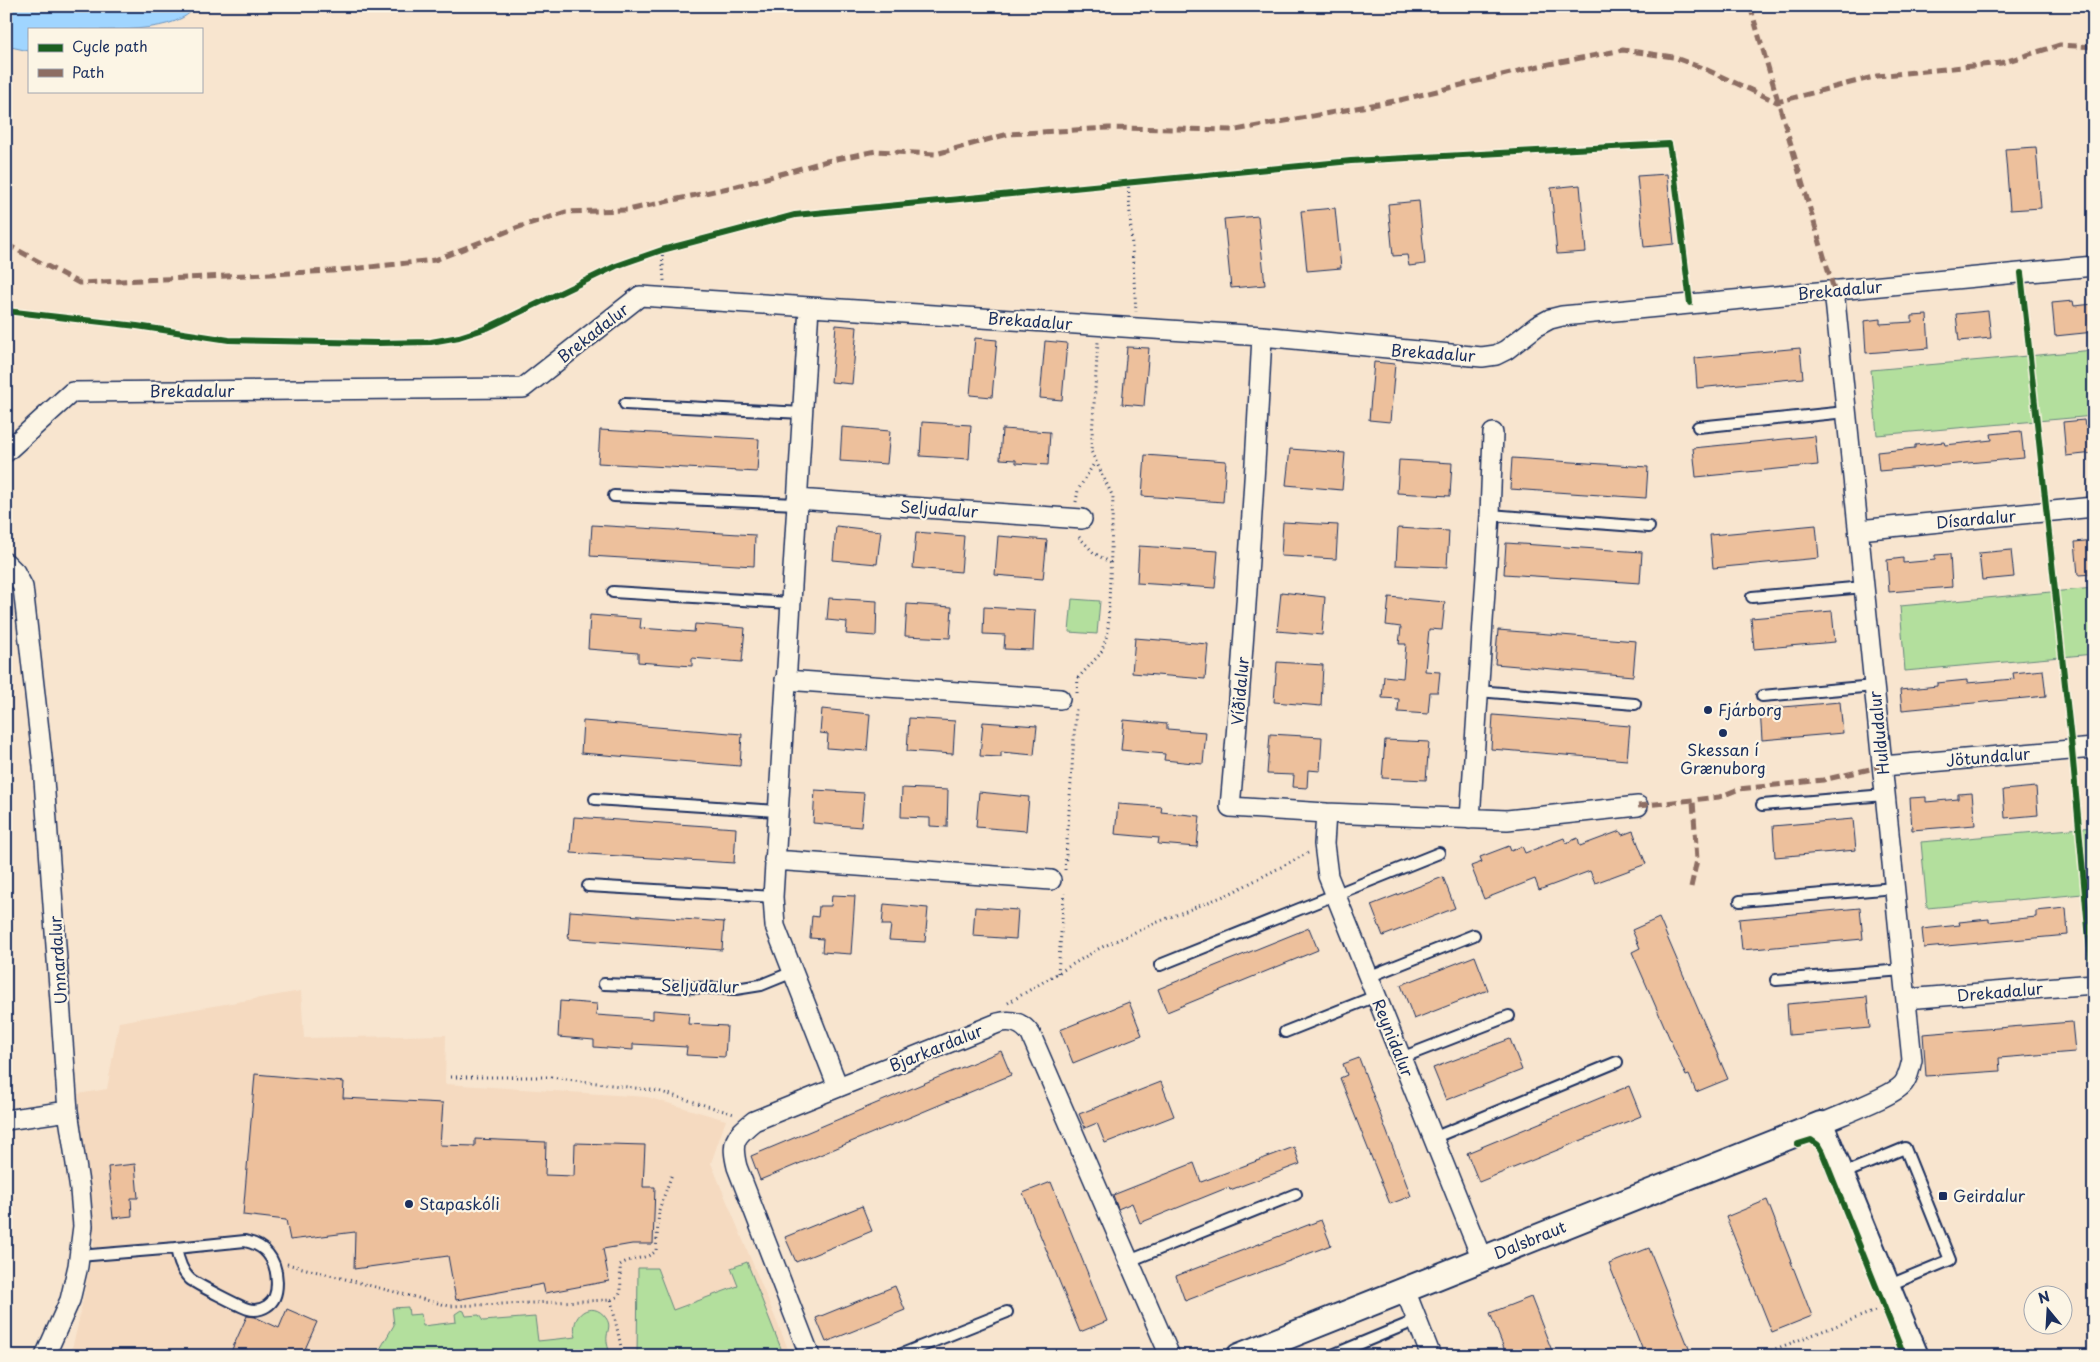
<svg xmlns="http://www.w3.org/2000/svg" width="2100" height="1362" font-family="'Playpen Sans',sans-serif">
<rect width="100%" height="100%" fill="#f8e5cf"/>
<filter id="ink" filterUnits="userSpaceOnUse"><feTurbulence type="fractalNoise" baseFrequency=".02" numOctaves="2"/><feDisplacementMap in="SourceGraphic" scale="10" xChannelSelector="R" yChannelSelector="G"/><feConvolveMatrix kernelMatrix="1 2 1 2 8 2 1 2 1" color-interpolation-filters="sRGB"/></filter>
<g filter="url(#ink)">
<path fill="#f5dac0" d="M301 991 304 1038 446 1035 445 1084 647 1097 726 1120 711 1163 791 1356H70L77 1329 94 1244 78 1094 107 1089 119 1022Z"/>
<path fill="#b3df9d" stroke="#67877e" d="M2094 350V416L1877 435 1871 370Z
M2094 588V654L1905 671 1900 606Z
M1072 599 1100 601 1097 634 1069 632Z
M2094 827V893L1927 908 1921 842Z
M747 1262 784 1356H637L638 1268H657L673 1310 738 1286 731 1268Z
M408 1307 409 1315 421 1314 423 1326 456 1322 455 1314 461 1310 464 1311 466 1316 479 1315 483 1321 535 1317 538 1341 576 1337C568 1316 592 1298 606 1318 611 1325 608 1329 607 1336 606 1343 609 1350 611 1356H376L394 1325 392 1308Z"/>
<path fill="#a0d5ff" stroke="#6b93bf" d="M6 6H198C193 10 188 15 182 18 150 36 67 29 29 29V51L6 46Z"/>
<path fill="#edc09c" stroke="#1b2f5e" d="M2036 147 2041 208 2010 210 2005 149Z
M1667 174 1674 244 1644 247 1637 176Z
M1580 185 1586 252 1557 254 1551 188Z
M1419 201 1425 264 1409 266 1407 255 1393 256 1388 204Z
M1335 208 1341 268 1307 271 1301 211Z
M1258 216 1265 285 1231 288 1224 219Z
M2073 301 2074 306 2094 304V332L2055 336 2052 303Z
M1988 311 1991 338 1959 341 1956 314Z
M1927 315 1929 348 1866 353 1864 321 1880 319V324L1912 322V316Z
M836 325 857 327 852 384 831 382Z
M975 338 997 340 992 397 970 395Z
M1045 341 1067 343 1062 400 1040 398Z
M1127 347 1149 348 1144 406 1122 404Z
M1800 348 1803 378 1697 388 1695 358Z
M1374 362 1395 364 1390 422 1369 420Z
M2084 420 2085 426 2094 425V453L2066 456 2063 422Z
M922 422 971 425 969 459 920 456Z
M842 427 890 431 887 464 840 461Z
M1002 429 1050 432 1048 465 1016 463V460L1000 459Z
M600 430 759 439 757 472 598 463Z
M2021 431 2024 458 1879 471 1877 452 1915 448V445L1944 442 1945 445 1992 440 1991 434Z
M1815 436 1818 465 1696 477 1693 448Z
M1290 449 1345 453 1342 490 1286 485Z
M1145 455 1226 461 1223 502 1142 496Z
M1512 458 1648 467 1646 498 1510 489Z
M1399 460 1452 463 1450 496 1397 493Z
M1283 522 1338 525 1336 559 1281 556Z
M592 525 755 535 754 566 590 556Z
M1816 525 1819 558 1713 568 1710 535Z
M836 526 881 531 877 564 833 560Z
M1398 528 1449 531 1447 567 1396 565Z
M916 532 964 536 961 572 913 568Z
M998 536 1047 540 1043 579 995 575Z
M2094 540V574L2078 575 2075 542Z
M1506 543 1642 552 1640 583 1504 574Z
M1139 546 1218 551 1215 588 1137 583Z
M2011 550 2014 577 1982 580 1979 553Z
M1950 554 1952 587 1889 592 1887 560 1903 558V563L1935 560V555Z
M1281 592 1325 597 1322 635 1277 631Z
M1389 597 1445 602 1442 630 1429 629 1425 671 1440 672 1438 692H1430L1428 714 1398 712 1399 699 1382 698 1384 676 1403 678 1406 644H1399L1401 627 1386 625Z
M829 598 877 601 876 636 846 634 847 622 827 620Z
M907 604 952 607 950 638 905 636Z
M984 607 1035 610 1033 650 1004 649 1005 635 983 634Z
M1832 611 1835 642 1754 649 1751 618Z
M590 615 641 619 640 628 694 632 695 624 745 628 742 662 692 658V666L638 662V653L588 649Z
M1498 630 1636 641 1633 676 1495 664Z
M1135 638 1208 644 1205 679 1132 673Z
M1277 662 1323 665 1321 706 1274 702Z
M2043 670 2046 696 1902 710 1900 690 1937 686V683L1967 680V683L2014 679 2013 673Z
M1840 702 1843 733 1762 740 1760 709Z
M822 709 870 714 867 751 827 748 828 734 820 733Z
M1493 715 1630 726 1627 760 1491 749Z
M909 718 955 721 953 754 907 751Z
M1124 720 1167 724V729L1206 732 1203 764 1164 760 1165 754 1121 750Z
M583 721 742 734 740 766 581 753Z
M983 722 1037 726 1034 755 1001 752V757L980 756Z
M1270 734 1322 737 1320 771 1308 770 1307 788 1293 787 1294 775 1267 774Z
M1385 740 1429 742 1426 780 1382 778Z
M2036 787 2038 815 2005 818 2003 790Z
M902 788 948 790 947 827 930 826V818L901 817Z
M815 790 864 793 861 827 813 823Z
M979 792 1029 797 1026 831 976 827Z
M1972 793 1975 825 1912 830 1910 798 1926 797V802L1958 799V794Z
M1118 804 1162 807 1161 812 1200 816 1197 847 1158 844 1159 838 1115 834Z
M574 817 736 828 734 863 571 853Z
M1853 819 1856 850 1775 857 1773 826Z
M1620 831 1622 835 1633 831 1646 864 1595 883 1590 871 1539 890 1535 879 1484 899 1471 866 1482 862 1480 857 1509 846 1511 851 1522 846 1525 853 1564 838 1566 843 1578 838 1580 846Z
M1443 877 1455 908 1383 936 1371 905Z
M832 895 855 896 851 954 822 952 823 939 810 938 812 916 818 917 819 906H831Z
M884 904 928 908 925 942 889 940 891 925H882Z
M975 907 1018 910 1016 939 973 936Z
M1860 908 1863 939 1742 950 1739 919Z
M2066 908 2068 935 1924 948 1922 929 1960 925 1959 922 1989 919V922L2036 917V911Z
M570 911 724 922 722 950 568 939Z
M1659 918 1728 1079 1696 1092 1689 1075 1686 1076 1632 952 1640 948 1632 930Z
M1309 928 1318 950 1167 1012 1158 989Z
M1475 956 1488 990 1414 1019 1401 985Z
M1867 997 1870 1028 1789 1035 1787 1004Z
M560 1001 597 1004 596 1015 653 1019V1010L689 1013 688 1024 727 1026 725 1057 686 1055 687 1047 633 1044V1050L594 1047V1040L558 1037Z
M1129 1002 1142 1035 1073 1063 1060 1030Z
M2072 1022 2075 1052 1999 1058 2000 1071 1926 1076 1923 1034Z
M1510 1039 1522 1070 1446 1100 1433 1068Z
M1001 1051 1011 1075 760 1180 751 1156Z
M1359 1058 1411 1196 1390 1204 1340 1078 1347 1075 1343 1064Z
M255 1074 344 1082 343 1098 443 1103 440 1145 475 1146V1139L546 1142 545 1175 574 1176 575 1143 645 1145 643 1187H655L653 1244H632L603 1249 609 1281 545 1293 543 1284 456 1300 448 1256 354 1269 355 1232 290 1240 286 1220 243 1215Z
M1161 1082 1174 1116 1105 1143 1097 1123 1085 1128 1079 1114Z
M1629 1086 1641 1116 1479 1182 1467 1153Z
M1294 1147 1300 1164 1230 1190 1229 1187 1140 1223 1132 1203 1118 1209 1113 1195 1194 1163 1201 1182Z
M135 1164 138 1198H131L132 1216 113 1218 108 1167Z
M1051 1182 1107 1321 1080 1332 1023 1193Z
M1767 1200 1812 1316 1772 1332 1726 1217Z
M862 1206 872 1231 796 1262 785 1237Z
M1321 1220 1331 1245 1185 1301 1176 1276Z
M1649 1248 1692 1356H1645L1609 1264Z
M895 1286 905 1310 826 1342 816 1318Z
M1531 1297 1554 1356H1507L1490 1313Z
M287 1309 317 1322 302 1356H229L247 1316 255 1317 279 1328Z"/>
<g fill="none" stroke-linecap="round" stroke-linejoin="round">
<g stroke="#1b2f5e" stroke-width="14">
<path id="service" d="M625 404 803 413
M1698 427 1846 412
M614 496 797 504
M1490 515 1649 527
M613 592 790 603
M1752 597 1864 587
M1478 691 1635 704
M1762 696 1874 686
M595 799 777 811
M1762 805 1885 795
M588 886 773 897
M1740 901 1895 888
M1160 965 1439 853
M1368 977 1474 935
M1776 980 1903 970
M604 984 736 989 761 985 793 972
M1285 1032 1376 996
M1401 1058 1509 1016
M1433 1138 1617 1062
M1842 1174 1905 1148 1950 1260 1887 1286
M245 1241C254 1243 262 1246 268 1254 278 1266 282 1297 267 1306 261 1310 255 1311 248 1309 241 1307 196 1284 190 1279 181 1271 178 1259 176 1248Z
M79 1256 176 1248
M1129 1261 1296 1194
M897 1356 1007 1312
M1330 1356 1417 1320"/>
</g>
<g stroke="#1b2f5e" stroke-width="22">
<path id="minor" d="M809 307 773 897 775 926 838 1087
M1262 336C1254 493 1244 650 1230 807L1326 813 1507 820 1638 806
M6 452 72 392 523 388 640 296 1262 336 1482 357 1496 355 1506 350 1537 326 1550 319 1562 316 2094 266
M797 499 1082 519
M1859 530 2094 507
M6 563 15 572 23 587 43 766 68 1111 80 1190 83 1226 78 1266 70 1300 45 1356
M785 680 1060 699
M1883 766 2094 748
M1326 813 1324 844 1328 876 1482 1259
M1470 819 1490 515 1493 433
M774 860 1051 880
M1906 999 2094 984
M6 1120 68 1111
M1821 1124C1838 1116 1891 1097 1902 1085 1908 1079 1910 1068 1912 1060L1834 290
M1405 1290 1431 1356
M810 1356 737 1167C731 1142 734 1137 754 1121L998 1023C1012 1019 1023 1023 1031 1035L1170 1356"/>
</g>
<g stroke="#1b2f5e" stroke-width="28">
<path id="tertiary" d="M1239 1356 1821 1124 1916 1356"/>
</g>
<path stroke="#1b2f5e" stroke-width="3" stroke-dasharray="1 4" stroke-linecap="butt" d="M1128 182 1136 312
M662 250 664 281
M1076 502 1078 490 1095 462
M1079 537 1094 553 1111 563
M1077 693 1078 678 1101 653 1108 632 1113 497 1091 451 1098 342
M1065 870 1076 709
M1058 973 1064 893
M1008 1003 1100 948 1153 924 1229 894 1308 853
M451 1077H551L658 1091 734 1114
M287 1264 449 1306 611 1300 619 1296 621 1291 620 1265C631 1257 646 1260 656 1251L659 1210 672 1174
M611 1300 623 1356
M1757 1356 1875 1311"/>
<use href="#service" stroke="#fcf5e5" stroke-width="10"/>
<use href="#minor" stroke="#fcf5e5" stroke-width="19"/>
<use href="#tertiary" stroke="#fcf5e5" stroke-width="24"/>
<path stroke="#8d6e63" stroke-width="5" stroke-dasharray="10 5" stroke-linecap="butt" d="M1750 6 1834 290
M6 244 79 283 332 271 435 260 516 228 566 212 628 210 737 186 827 161 876 151 936 154 1008 134 1108 128 1236 130 1400 100 1539 66 1623 50 1673 57 1705 69 1777 102 1877 76 2001 63 2060 45 2094 47
M1638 806 1719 797 1739 789 1823 780 1883 766
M1691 887 1697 860 1693 801"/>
<g stroke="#fcf5e5" stroke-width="9">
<path id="cycleway" d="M2021 273 2072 750 2093 984
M6 311 137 326 229 340 378 343 431 342 459 337 487 328 616 266 662 250 795 215 1351 161 1669 144 1675 178 1690 303
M1798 1144 1811 1140 1818 1145 1822 1152 1904 1356"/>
</g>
<use href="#cycleway" stroke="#1b5e20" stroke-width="6"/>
</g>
</g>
<g fill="#1b2f5e" stroke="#fcf5e5" stroke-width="2">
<circle cx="1708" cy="710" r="5"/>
<circle cx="1723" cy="733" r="5"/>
<rect x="1938" y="1191" width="10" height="10" rx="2.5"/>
<circle cx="409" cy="1204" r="5"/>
</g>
<g text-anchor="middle" stroke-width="4.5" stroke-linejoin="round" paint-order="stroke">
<g font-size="16" fill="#1b2f5e" stroke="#fcf5e5">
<text transform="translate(1840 290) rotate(-5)" y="6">Brekadalur</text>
<text transform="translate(1030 321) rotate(4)" y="6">Brekadalur</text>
<text transform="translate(593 333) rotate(-38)" y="6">Brekadalur</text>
<text transform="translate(1433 353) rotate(4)" y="6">Brekadalur</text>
<text x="192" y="397">Brekadalur</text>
<text transform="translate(939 509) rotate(4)" y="6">Seljudalur</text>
<text transform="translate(1976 519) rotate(-5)" y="6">Dísardalur</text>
<text transform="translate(1240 691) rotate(-85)" y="6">Víðidalur</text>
<text transform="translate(1879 733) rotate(-96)" y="6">Huldudalur</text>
<text transform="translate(1988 757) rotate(-5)" y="6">Jötundalur</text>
<text transform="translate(58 960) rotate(-94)" y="6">Unnardalur</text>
<text transform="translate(700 986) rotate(1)" y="6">Seljudalur</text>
<text transform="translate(2000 992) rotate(-5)" y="6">Drekadalur</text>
<text transform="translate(1393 1038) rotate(68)" y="6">Reynidalur</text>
<text transform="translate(936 1048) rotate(-22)" y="6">Bjarkardalur</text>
<text transform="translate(1530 1240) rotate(-22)" y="6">Dalsbraut</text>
</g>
<g font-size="16" fill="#1b2f5e" stroke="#fcf5e5" text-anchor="start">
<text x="1718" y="716">Fjárborg</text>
<text x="1723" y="756" text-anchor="middle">Skessan í<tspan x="1723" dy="18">Grænuborg</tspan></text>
<text x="1953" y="1202">Geirdalur</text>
<text x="419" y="1210">Stapaskóli</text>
</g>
</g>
<rect width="2100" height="1362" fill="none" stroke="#fcf5e5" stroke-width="25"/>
<rect x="12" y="12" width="2075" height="1337" fill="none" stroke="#1b2f5e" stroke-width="2" filter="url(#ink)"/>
<rect x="28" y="28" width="175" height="65" fill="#fcf5e5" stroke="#a2a6af"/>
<rect x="38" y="44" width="25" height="8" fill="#1b5e20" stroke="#a2a6af"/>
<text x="72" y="52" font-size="15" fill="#1b2f5e">Cycle path</text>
<rect x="38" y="69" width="25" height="8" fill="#8d6e63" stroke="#a2a6af"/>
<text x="72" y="78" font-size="15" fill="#1b2f5e">Path</text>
<g transform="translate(2048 1310) rotate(342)"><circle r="24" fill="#fcf5e5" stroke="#a2a6af"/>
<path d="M0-4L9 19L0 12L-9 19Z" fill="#1b2f5e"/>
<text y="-8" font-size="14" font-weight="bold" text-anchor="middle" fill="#1b2f5e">N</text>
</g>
</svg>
